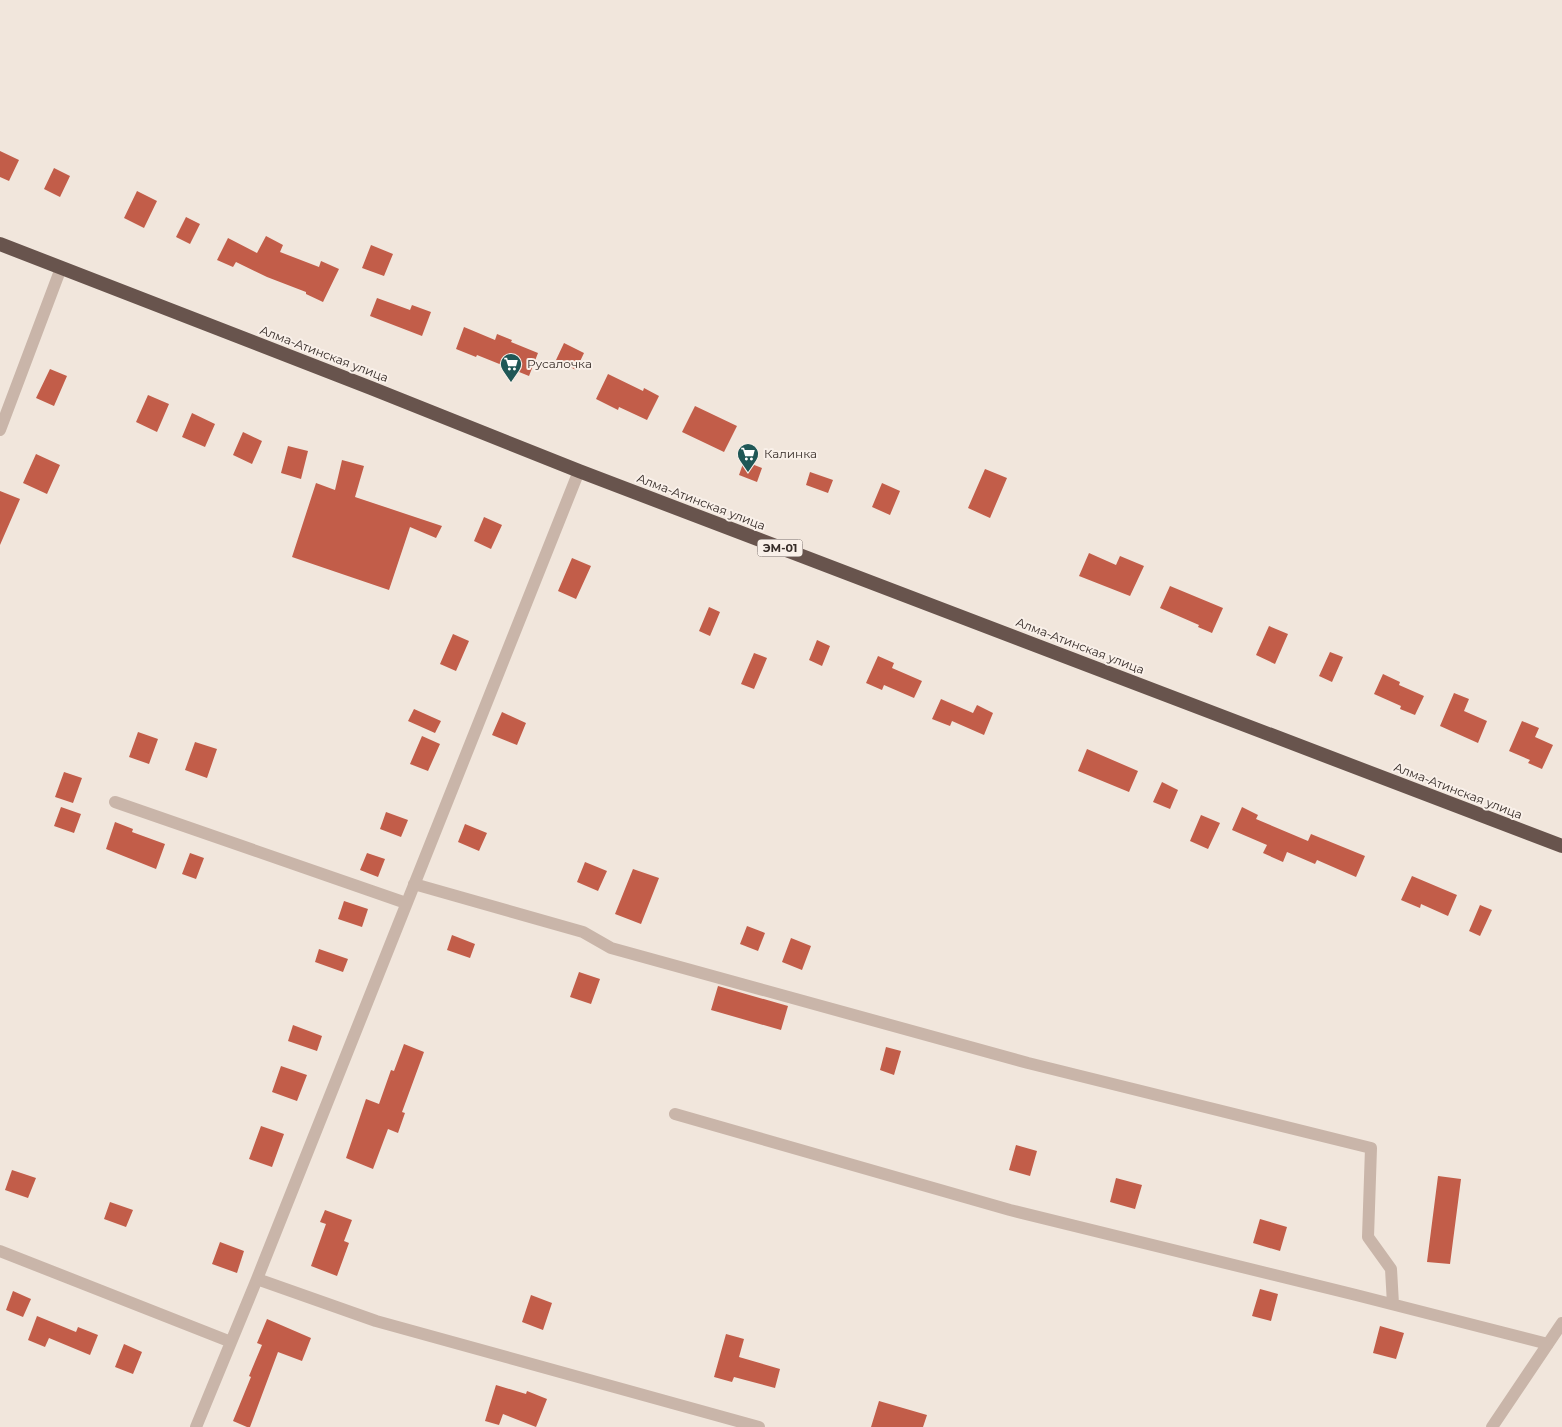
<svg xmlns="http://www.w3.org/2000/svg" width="1562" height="1427" font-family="Montserrat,sans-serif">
<rect width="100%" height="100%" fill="#f1e6dc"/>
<path fill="#c25d49" d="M0 151 19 160 9 181 0 177Z
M54 168 70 176 60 197 44 189Z
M137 191 157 201 144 228 124 218Z
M186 217 200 224 190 244 176 237Z
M266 236 283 245 280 252 319 267 321 261 339 269 323 302 306 294V292L267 277 236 262 233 267 217 260 228 238 257 253Z
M371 245 393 254 384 276 362 268Z
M377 298 410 310 412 305 431 312 422 336 370 316Z
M464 327 495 340 497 334 512 340 511 342 538 353 529 376 477 355 476 357 456 349Z
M564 343 584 353 576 370 556 360Z
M50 369 67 376 54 406 36 398Z
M608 374 643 391 644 388 659 396 647 420 619 407 618 410 596 399Z
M148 395 169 404 157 432 136 422Z
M695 406 737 426 724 452 682 432Z
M192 413 215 424 205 447 182 437Z
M243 432 262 441 252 464 233 455Z
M288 446 308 451 301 479 281 473Z
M36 454 60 465 47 494 23 483Z
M342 460 364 466 355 497 442 526 436 538 410 527 389 590 292 557 316 483 335 490Z
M744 461 762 468 757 482 739 475Z
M985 469 1007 478 990 518 968 508Z
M810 472 833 480 828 493 806 485Z
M882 483 900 491 890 515 872 507Z
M0 491 20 499 0 545Z
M484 517 502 525 491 549 474 541Z
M1089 553 1116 565 1120 556 1144 566 1130 596 1079 576Z
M572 558 591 566 576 599 558 591Z
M1170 586 1223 608 1212 633 1198 627 1199 625 1160 608Z
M709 607 720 612 710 636 699 631Z
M1269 626 1288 634 1275 664 1256 655Z
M453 634 469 641 456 671 440 664Z
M817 640 830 646 822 666 809 660Z
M1330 652 1343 657 1332 682 1319 676Z
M754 653 767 658 754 689 741 684Z
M878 656 894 663 892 668 922 681 914 698 884 685 882 690 866 683Z
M1383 674 1400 682 1399 685 1424 696 1415 715 1400 709 1401 706 1374 694Z
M1454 693 1469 699 1464 711 1487 721 1478 743 1440 726Z
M941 699 973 713 977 705 993 713 984 735 952 721 950 726 932 719Z
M414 709 441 721 435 733 408 721Z
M502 712 526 723 517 745 492 735Z
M1522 721 1539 728 1535 737 1553 745 1542 769 1528 763 1530 760 1509 751Z
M138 732 158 739 149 764 129 757Z
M422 736 440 744 428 771 410 764Z
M195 742 217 749 207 778 185 770Z
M1087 749 1138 771 1129 792 1078 771Z
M64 772 82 778 73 803 55 797Z
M1162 782 1178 790 1170 809 1153 802Z
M61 807 81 814 74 833 54 826Z
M1242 807 1258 815 1256 819 1308 841 1311 834 1365 856 1356 877 1317 860 1315 864 1287 852 1283 862 1263 853 1267 845 1232 830Z
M386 812 408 820 401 837 380 829Z
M1201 815 1220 823 1208 849 1190 841Z
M115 822 133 829 132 832 165 844 156 869 106 849Z
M465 824 487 833 479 851 458 842Z
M190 853 204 858 196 879 182 874Z
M367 853 385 859 378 877 360 870Z
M585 862 607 871 598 891 577 882Z
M633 869 659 878 641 924 615 914Z
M1412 876 1457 895 1448 916 1421 904 1420 908 1401 900Z
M344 901 368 909 362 927 338 919Z
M1480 905 1492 910 1480 936 1469 931Z
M747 926 765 933 758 951 740 944Z
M452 935 475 944 470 958 447 950Z
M791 938 811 946 802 970 782 962Z
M319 949 348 959 343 972 315 962Z
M579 972 600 979 591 1004 570 997Z
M718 986 788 1006 781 1030 711 1010Z
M293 1025 322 1036 317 1051 288 1041Z
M404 1044 424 1052 402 1112 405 1113 398 1133 388 1129 373 1169 346 1158 366 1099 379 1104 391 1070 394 1071Z
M886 1047 901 1051 894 1075 880 1070Z
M281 1066 307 1075 297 1101 272 1092Z
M261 1126 284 1134 272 1167 249 1159Z
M1016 1145 1037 1151 1030 1176 1009 1170Z
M12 1170 36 1178 28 1198 5 1190Z
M1438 1176 1461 1179 1450 1264 1427 1262Z
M1116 1178 1142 1185 1135 1209 1110 1202Z
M110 1202 133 1210 126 1227 104 1219Z
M325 1210 352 1220 344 1241 349 1243 337 1276 311 1266 326 1224 320 1222Z
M1260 1219 1287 1227 1280 1251 1253 1243Z
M220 1242 244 1251 237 1273 212 1264Z
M1260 1289 1278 1294 1271 1321 1252 1316Z
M13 1291 31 1299 23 1317 6 1310Z
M531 1295 552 1303 543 1330 522 1322Z
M37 1316 76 1332 78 1327 98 1335 90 1355 49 1338 45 1347 28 1340Z
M267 1319 311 1338 302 1361 278 1352 250 1427H247L233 1421 251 1377 249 1376 262 1345 257 1343Z
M1380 1326 1404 1333 1396 1359 1373 1353Z
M726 1334 744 1339 739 1357 780 1369 775 1388 734 1377 732 1382 714 1377Z
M124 1344 142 1352 133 1374 115 1367Z
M496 1385 526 1394 527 1391 547 1399 536 1427 503 1414 499 1425 485 1421Z
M879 1401 927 1415 923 1427H871Z"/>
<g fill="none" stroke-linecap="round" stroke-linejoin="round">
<path stroke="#c9b5a9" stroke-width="12" d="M0 430 61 268
M115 802 406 903
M414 884 583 932 611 948 1028 1063 1371 1148 1368 1237 1391 1269 1393 1304
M675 1114 1010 1210 1356 1295 1548 1344
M0 1251 231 1342
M257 1279 376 1321 759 1427
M196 1427 257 1279 579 471
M1492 1427 1562 1323"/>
<path stroke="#68544d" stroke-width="14" d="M0 244 371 388 579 471 1562 846"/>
</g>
<defs>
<g id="supermarket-pin" transform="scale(1.125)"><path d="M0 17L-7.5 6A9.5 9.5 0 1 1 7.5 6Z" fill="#1f5756" stroke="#f9f0e9"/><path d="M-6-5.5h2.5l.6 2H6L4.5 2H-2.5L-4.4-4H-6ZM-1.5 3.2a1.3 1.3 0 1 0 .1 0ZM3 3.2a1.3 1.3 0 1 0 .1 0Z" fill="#fff"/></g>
</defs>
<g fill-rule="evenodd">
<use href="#supermarket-pin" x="511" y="364"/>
<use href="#supermarket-pin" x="748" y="454"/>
</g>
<g text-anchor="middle" stroke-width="4" stroke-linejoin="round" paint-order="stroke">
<rect fill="#f9f0e9" stroke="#706762" stroke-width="1" x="757.5" y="539.5" width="45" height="17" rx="4"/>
<g font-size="11" font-weight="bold" fill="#362c28">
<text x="780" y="552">ЭМ-01</text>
</g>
<g font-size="12" fill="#362c28" stroke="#f9f0e9">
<text transform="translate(324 354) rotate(21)" y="4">Алма-Атинская улица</text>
<text transform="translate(701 502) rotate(21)" y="4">Алма-Атинская улица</text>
<text transform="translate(1080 646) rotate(21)" y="4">Алма-Атинская улица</text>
<text transform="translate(1458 791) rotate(21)" y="4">Алма-Атинская улица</text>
</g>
<g font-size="12" fill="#362c28" stroke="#f9f0e9" text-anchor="start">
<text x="527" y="368">Русалочка</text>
<text x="764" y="458">Калинка</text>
</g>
</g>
</svg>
